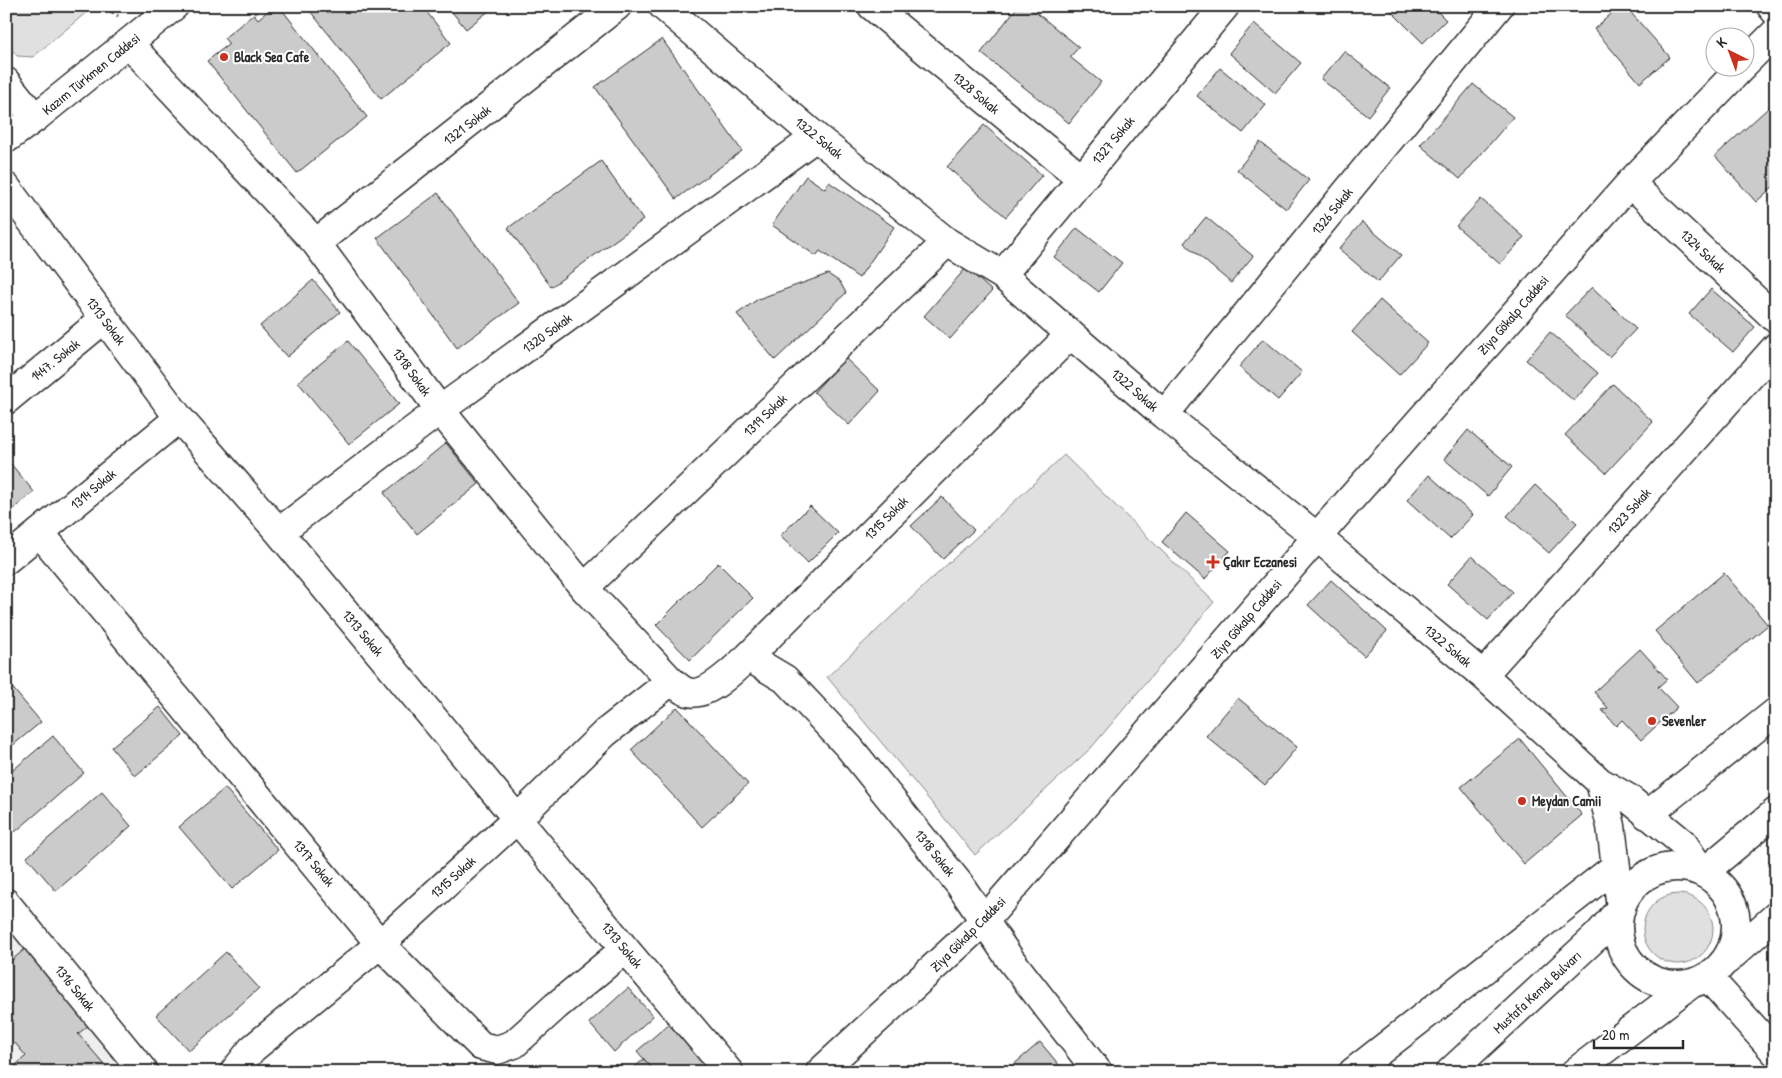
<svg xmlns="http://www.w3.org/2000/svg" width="1782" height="1078" font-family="'Patrick Hand',sans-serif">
<rect width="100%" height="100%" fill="#fff"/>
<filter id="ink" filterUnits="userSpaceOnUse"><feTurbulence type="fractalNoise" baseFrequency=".02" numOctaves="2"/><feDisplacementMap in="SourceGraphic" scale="10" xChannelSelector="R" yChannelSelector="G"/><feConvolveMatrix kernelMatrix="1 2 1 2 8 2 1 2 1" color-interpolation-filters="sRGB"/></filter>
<g filter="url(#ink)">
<path fill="#efefef" d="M6 925 126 1072H6Z"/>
<path fill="#e0e0e0" stroke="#868686" d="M6 6H94L33 57 17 56 6 43Z
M1064 455 1214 602 1091 748 975 855 827 677Z
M1643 929a35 35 0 1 1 70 0a35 35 0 1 1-70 0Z"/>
<path fill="#cbcbcb" stroke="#2b2b2b" d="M274 6H279L367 117 297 173 207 61 229 44 224 38 254 14 258 19Z
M306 6H422L451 43 381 99Z
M447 6H495L466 29Z
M1018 6H1028L1079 47 1070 57 1101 82 1069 123 981 53Z
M1386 6H1432L1446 20 1423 43Z
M1620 6H1625L1670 57 1640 83 1594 29Z
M1254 23 1301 63 1275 93 1229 53Z
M662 39 742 151 676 199 595 87Z
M1344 51 1390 88 1368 116 1321 79Z
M1220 68 1266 105 1243 133 1197 96Z
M1473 84 1513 117 1460 179 1420 145Z
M1776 101V184L1756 202 1715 156Z
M984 125 1042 175 1006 217 947 167Z
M1260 142 1309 180 1286 209 1237 170Z
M601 161 643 220 551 287 508 228Z
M806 176 825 189 829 182 894 227 859 278 820 251 816 256 772 225Z
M438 193 519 303 457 348 377 238Z
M1481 199 1524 237 1500 264 1456 226Z
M1206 217 1253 256 1231 283 1184 243Z
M1362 222 1401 255 1378 282 1339 249Z
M1077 228 1122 263 1099 292 1054 257Z
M966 268 992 291 950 339 924 316Z
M828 274 840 282 846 293 775 360 737 314 758 299Z
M313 280 340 312 287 357 260 326Z
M1592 287 1636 329 1609 357 1565 315Z
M1711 289 1755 327 1733 352 1689 314Z
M1380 300 1428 343 1399 375 1352 332Z
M1550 332 1598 373 1574 401 1526 360Z
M1263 339 1302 372 1278 400 1239 367Z
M348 341 399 404 349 444 298 382Z
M845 358 880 391 849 425 814 392Z
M1613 384 1653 422 1606 473 1565 435Z
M1468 430 1512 467 1488 496 1444 459Z
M446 443 479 484 417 534 384 493Z
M6 458 34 492 6 515Z
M1429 475 1473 515 1450 539 1407 500Z
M1535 485 1577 523 1549 553 1507 516Z
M942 497 974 530 943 559 911 526Z
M810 506 838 533 808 563 780 536Z
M1186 513 1230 551 1205 579 1162 542Z
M1472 556 1513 592 1488 620 1447 584Z
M718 563 753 598 690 660 656 625Z
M1724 573 1768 625 1698 683 1655 631Z
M1331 580 1387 631 1364 656 1308 605Z
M1640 649 1667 679 1658 687 1677 707 1641 740 1622 720 1616 726 1602 710 1608 708 1594 692Z
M10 685 41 722 6 751V688Z
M1238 698 1297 747 1265 785 1206 736Z
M160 707 183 736 135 776 111 747Z
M677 707 748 784 702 827 631 750Z
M53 736 84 773 15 832 6 822V776Z
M1520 739 1582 815 1524 864 1461 787Z
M225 788 278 850 232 889 179 827Z
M102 792 131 826 56 891 27 857Z
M25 949 90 1024 78 1034 111 1072H8L26 1056 15 1043 8 1049 6 1048V965Z
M226 952 259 988 189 1051 156 1015Z
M628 988 653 1016 614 1052 589 1023Z
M670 1023 711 1072H655L637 1051Z
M1040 1042 1065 1072H1005Z
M644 1059 655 1072H629Z"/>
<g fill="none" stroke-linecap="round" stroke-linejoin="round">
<g stroke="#2b2b2b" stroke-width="31">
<path id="minor" d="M663 6 816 137 947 242 1002 275 1164 415 1317 537 1483 675 1600 782
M872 6 1081 178
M1771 6 1776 12
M129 44 316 243 440 410 584 588 671 681C676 685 682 691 688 692 707 698 734 669 748 657L1070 335
M1744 64 1776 32
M6 82 35 118
M1630 183 1776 319
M6 187 179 418 279 532 625 949 729 1072
M316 243 617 6
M1002 275 1225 6
M6 400 104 319
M1164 415 1499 6
M279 532 440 410 816 137
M40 533 380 944 481 1046 497 1050 514 1044 556 1006 625 949
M6 560 179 418
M584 588 947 242
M748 657 785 679 849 747 960 885 1010 959 1098 1072
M1483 675 1776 347
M1647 815 1776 712
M6 903 144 1072
M1621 908 1611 826 1600 782 1628 798 1683 843 1703 873
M1708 977 1776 1053
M234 1072 252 1049 380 944 518 818 605 733 671 681
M820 1072 985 920 1317 537 1630 183 1741 68
M1353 1072 1615 867"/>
</g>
<g stroke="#2b2b2b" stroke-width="31">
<path id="major" d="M6 139 35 118 174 6"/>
</g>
<g stroke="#2b2b2b" stroke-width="31">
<path id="highway" d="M1618 926a59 59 0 1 1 118 0a59 59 0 1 1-118 0Z
M1703 873 1776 812
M1727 960 1776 916
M1450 1072 1599 934 1621 908
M1575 1072 1691 984"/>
</g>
<path stroke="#2b2b2b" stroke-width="3" stroke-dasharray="4 4" stroke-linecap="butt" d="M104 6 118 16"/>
<use href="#minor" stroke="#fff" stroke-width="28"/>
<use href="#major" stroke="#fff" stroke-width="28"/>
<use href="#highway" stroke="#fff" stroke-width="28"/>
</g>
</g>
<g fill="#c8321e" stroke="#fff" stroke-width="2">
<circle cx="224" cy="57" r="5"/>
<path d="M1210.5 554.5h5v5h5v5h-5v5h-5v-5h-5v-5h5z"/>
<circle cx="1652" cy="721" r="5"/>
<circle cx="1522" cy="801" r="5"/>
</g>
<g text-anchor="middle" stroke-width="4" stroke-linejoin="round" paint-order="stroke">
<g font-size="14" font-weight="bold" fill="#2b2b2b" stroke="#fff" text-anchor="start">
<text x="234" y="62">Black Sea Cafe</text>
<text x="1223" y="567">Çakır Eczanesi</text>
<text x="1662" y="726">Sevenler</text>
<text x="1532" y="806">Meydan Camii</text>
</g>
<g font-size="14" fill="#2b2b2b" stroke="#fff">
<text transform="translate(91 74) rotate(-39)" y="5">Kazım Türkmen Caddesi</text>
<text transform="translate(976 93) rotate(40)" y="5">1328 Sokak</text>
<text transform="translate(467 125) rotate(-38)" y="5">1321 Sokak</text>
<text transform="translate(819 138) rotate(39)" y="5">1322 Sokak</text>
<text transform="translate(1113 140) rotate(-50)" y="5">1327 Sokak</text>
<text transform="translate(1332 211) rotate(-51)" y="5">1326 Sokak</text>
<text transform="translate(1703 251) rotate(43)" y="5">1324 Sokak</text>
<text transform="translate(1513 315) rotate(-49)" y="5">Ziya Gökalp Caddesi</text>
<text transform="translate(106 321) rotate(53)" y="5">1313 Sokak</text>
<text transform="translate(547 333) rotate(-36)" y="5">1320 Sokak</text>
<text transform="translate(55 360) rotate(-39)" y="5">1447. Sokak</text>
<text transform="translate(412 372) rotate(54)" y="5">1318 Sokak</text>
<text transform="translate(1135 390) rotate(41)" y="5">1322 Sokak</text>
<text transform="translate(765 415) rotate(-44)" y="5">1319 Sokak</text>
<text transform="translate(93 489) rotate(-40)" y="5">1314 Sokak</text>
<text transform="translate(1629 511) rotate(-48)" y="5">1323 Sokak</text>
<text transform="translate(886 518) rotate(-45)" y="5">1315 Sokak</text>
<text transform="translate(1246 619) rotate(-49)" y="5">Ziya Gökalp Caddesi</text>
<text transform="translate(363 633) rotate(50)" y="5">1313 Sokak</text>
<text transform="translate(1448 646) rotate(40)" y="5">1322 Sokak</text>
<text transform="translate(935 853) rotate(51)" y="5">1318 Sokak</text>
<text transform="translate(314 863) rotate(50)" y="5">1317 Sokak</text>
<text transform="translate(453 877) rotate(-42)" y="5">1315 Sokak</text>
<text transform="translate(968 934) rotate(-45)" y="5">Ziya Gökalp Caddesi</text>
<text transform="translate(622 945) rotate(50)" y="5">1313 Sokak</text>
<text transform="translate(75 988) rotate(51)" y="5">1316 Sokak</text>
<text transform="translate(1537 992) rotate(-43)" y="5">Mustafa Kemal Bulvarı</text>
</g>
</g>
<rect width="1782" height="1078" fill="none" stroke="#fff" stroke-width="25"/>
<rect x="12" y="12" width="1757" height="1053" fill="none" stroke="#2b2b2b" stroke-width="2" filter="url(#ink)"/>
<g transform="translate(1730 52) rotate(318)"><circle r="24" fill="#ffffff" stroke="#aaaaaa"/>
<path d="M0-4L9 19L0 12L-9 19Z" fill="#c8321e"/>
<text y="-8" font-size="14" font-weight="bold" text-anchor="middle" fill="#2b2b2b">K</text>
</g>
<path d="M1594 1040v8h89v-8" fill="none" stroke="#2b2b2b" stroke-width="2.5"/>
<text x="1602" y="1040" font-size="15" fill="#2b2b2b" stroke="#ffffff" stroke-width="4" paint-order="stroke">20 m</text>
</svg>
